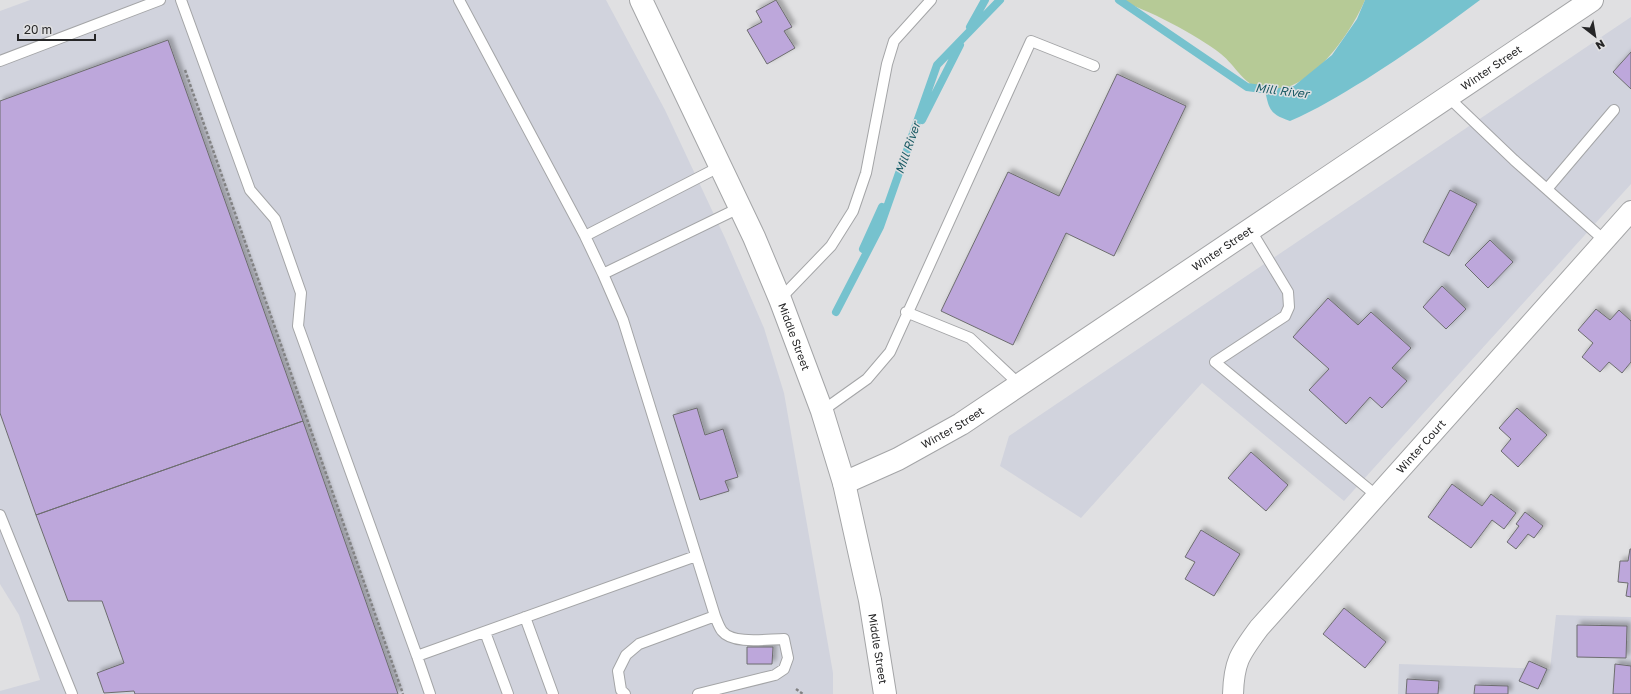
<svg xmlns="http://www.w3.org/2000/svg" width="1631" height="694" font-family="'Golos Text',sans-serif">
<defs>
<filter id="shadow"><feDropShadow dx="3.5" dy="-3.5" stdDeviation="2" flood-color="#0004"/></filter>
</defs>
<rect width="100%" height="100%" fill="#e0e0e2"/>
<path fill="#d1d3dd" d="M30 0H606L665 110 725 238 764 328 784 393 833 673V694H0V691L40 680 19 615 0 584V11Z
M1631 17V184L1344 501 1202 383 1081 518 1000 466 1009 436Z
M1556 615 1631 617V694H1398L1399 664 1550 669Z"/>
<path fill="#b6ca96" d="M1116 0H1365C1350 35 1309 95 1265 90 1245 87 1235 65 1221 54 1197 35 1146 8 1116 0Z"/>
<path fill="#76c2ce" d="M1365 0H1480C1443 28 1404 55 1365 80 1340 95 1316 110 1290 121 1270 114 1269 110 1265 90L1294 86 1332 55 1357 19Z"/>
<g fill="none" stroke-linecap="round" stroke-linejoin="round">
<path stroke="#76c2ce" stroke-width="8" d="M1119 0 1247 87 1275 91
M970 27 985 0
M922 120 960 45
M863 249 882 207
M836 312 880 227 937 65 1000 0"/>
</g>
<path fill="#bda7db" stroke="#6d6d6f" filter="url(#shadow)" d="M776 0 792 27 784 31 795 48 767 64 747 30 762 22 756 11Z
M168 40 303 421 36 515 0 413V101Z
M1631 52V89L1613 72Z
M1117 74 1186 106 1114 256 1066 233 1013 345 941 311 1008 172 1059 196Z
M1450 190 1477 204 1449 256 1423 242Z
M1490 240 1513 262 1488 288 1465 265Z
M1442 286 1466 309 1446 329 1423 307Z
M1328 298 1358 325 1371 312 1411 348 1392 368 1407 381 1382 408 1370 397 1346 424 1309 390 1329 369 1293 337Z
M1596 309 1610 320 1619 310 1631 321V362L1622 373 1609 362 1600 372 1582 357 1593 343 1578 330Z
M697 408 705 435 723 429 738 477 725 481 729 491 700 500 673 415Z
M1517 408 1547 435 1518 467 1501 451 1511 439 1499 428Z
M303 421 398 694H135L134 691 104 693 97 673 124 663 102 601H68L36 515Z
M1251 452 1288 485 1266 511 1228 478Z
M1452 484 1482 506 1491 494 1516 513 1504 529 1492 520 1471 548 1428 517Z
M1525 512 1543 526 1534 538 1528 534 1516 549 1507 542 1519 526 1516 524Z
M1201 530 1240 554 1214 596 1185 579 1195 562 1185 557Z
M1630 549H1631V597L1626 596 1628 583 1618 582 1620 561H1628Z
M1344 608 1386 642 1365 668 1323 634Z
M1577 625 1627 626 1626 658 1577 657Z
M747 647H773L772 664H747Z
M1529 661 1547 669 1538 689 1519 681Z
M1615 664 1631 666V694H1613Z
M1407 679 1439 681 1438 694H1406Z
M1475 685 1508 686V694H1474Z"/>
<g fill="none" stroke-linecap="round" stroke-linejoin="round">
<g stroke="#a4a5a7" stroke-width="12">
<path id="service" d="M181 0 250 190 275 219 301 293 298 326 417 656 696 556
M459 0 585 236 603 274 623 320 715 616 639 644 626 655 618 671 621 690 625 694
M0 61 160 0
M1447 96 1514 160 1604 240
M1547 189 1614 110
M1250 229 1288 292 1289 307 1285 316 1215 362 1377 496
M585 236 721 166
M603 274 739 208
M780 299 831 246 853 211 866 173 887 64 894 41 931 0
M906 312 970 338 1019 384
M822 411 867 379 890 352 1031 41 1094 66
M0 515 72 694
M525 617 553 694
M485 632 508 694
M417 656 430 694
M698 694 775 675 784 669 788 658 784 639C768 639 733 645 722 631 719 627 717 621 715 616"/>
</g>
<g stroke="#a4a5a7" stroke-width="22">
<g id="minor">
<path id="s1" d="M1233 694C1234 661 1240 654 1259 628L1631 211"/>
</g>
</g>
<g stroke="#a4a5a7" stroke-width="24">
<g id="secondary">
<path id="s2" d="M641 0 754 237 780 299 822 411 844 483 870 600 885 694"/>
<path id="s3" d="M844 483 898 459 961 424 1592 0"/>
</g>
</g>
<path stroke="#828283" stroke-width="2.5" stroke-dasharray="3 2" stroke-linecap="butt" d="M185 70 403 694
M796 689 803 694"/>
<use href="#service" stroke="#fff" stroke-width="10"/>
<use href="#minor" stroke="#fff" stroke-width="20"/>
<use href="#secondary" stroke="#fff" stroke-width="22"/>
</g>
<g text-anchor="middle" stroke-width="3" stroke-linejoin="round" paint-order="stroke">
<g font-size="11" fill="#262627" stroke="#e0e0e2">
<text dy="4" stroke="none"><textPath href="#s3" startOffset="770">Winter Street</textPath></text>
<text dy="4" stroke="none"><textPath href="#s3" startOffset="446">Winter Street</textPath></text>
<text dy="4" stroke="none"><textPath href="#s2" startOffset="370">Middle Street</textPath></text>
<text dy="4" stroke="none"><textPath href="#s3" startOffset="122">Winter Street</textPath></text>
<text dy="4" stroke="none"><textPath href="#s1" startOffset="316">Winter Court</textPath></text>
<text dy="4" stroke="none"><textPath href="#s2" startOffset="694">Middle Street</textPath></text>
</g>
<g font-size="12" font-style="italic" fill="#1b5b64" stroke="#e0e0e2">
<text transform="translate(1282 91) rotate(7)" y="4">Mill River</text>
<text transform="translate(908 148) rotate(-71)" y="4">Mill River</text>
</g>
</g>
<g transform="translate(1595 36) rotate(149)" stroke="#e0e0e2" stroke-width="3" paint-order="stroke">
<path d="M0-3L7 15L0 10L-7 15Z" fill="#262627"/>
<text y="-6" font-size="11" font-weight="bold" text-anchor="middle" fill="#262627">N</text>
</g>
<path d="M18 34v6h77v-6" fill="none" stroke="#262627" stroke-width="2"/>
<text x="24" y="34" font-size="12" fill="#262627" stroke="#e0e0e2" stroke-width="3" paint-order="stroke">20 m</text>
</svg>
